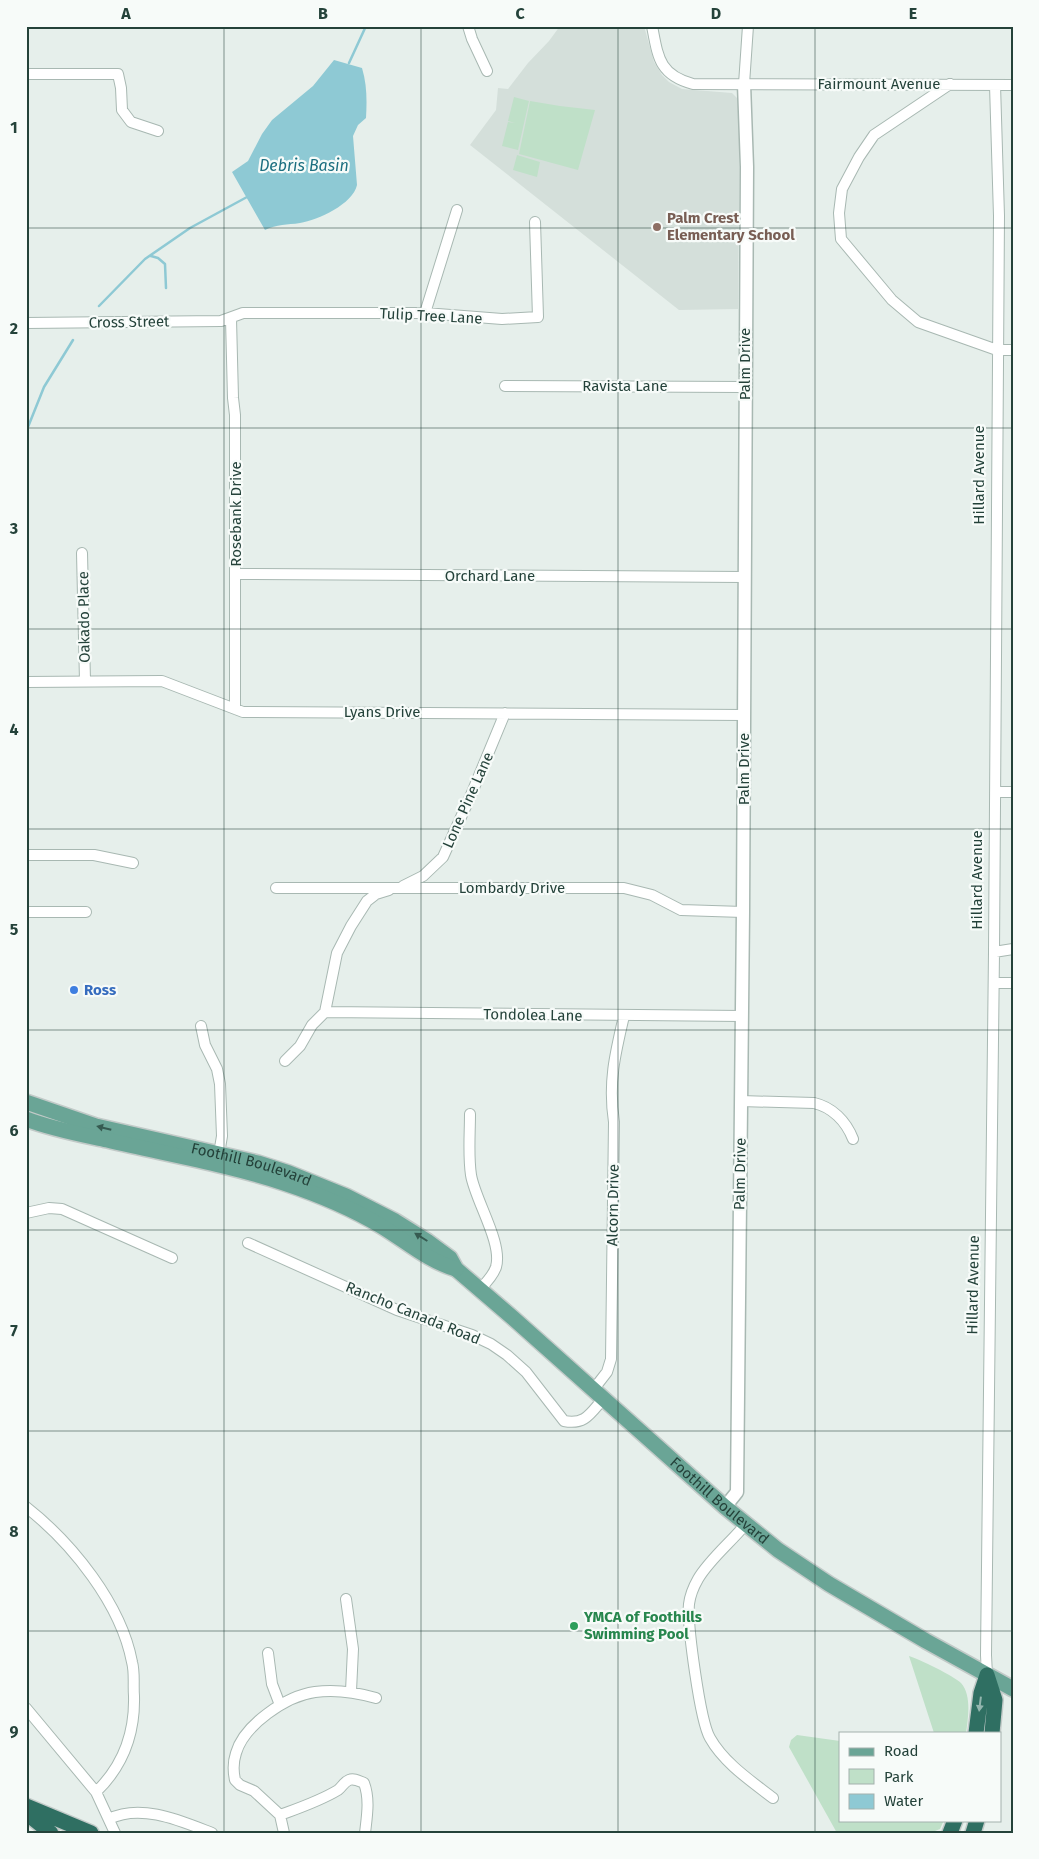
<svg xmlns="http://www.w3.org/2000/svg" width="1039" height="1859" font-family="'Fira Sans',sans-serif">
<rect width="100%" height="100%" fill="#e6efeb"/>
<path fill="#d4dfda" d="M560 26H644L654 62 662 75 669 82 682 89 732 93 737 98 740 106 738 309 679 310 470 145 496 110 498 88 508 89 528 63 549 41Z"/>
<path fill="#bfe0c8" d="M514 97 529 101 518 150 502 146 508 122 515 123 508 121Z
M530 101 560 106 595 110 578 170 519 154Z
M517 155 540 162 537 177 513 170Z
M909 1656C919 1659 954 1676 961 1683 972 1695 968 1719 966 1733H934Z
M797 1735 840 1741V1820H944L940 1829 930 1833H837L789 1747 791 1740Z"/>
<path fill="#8ec9d4" d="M334 60 362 68C367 84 367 101 366 118L358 125 353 136 357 185C353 204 318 220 300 223 287 225 277 224 265 230L232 172 248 161 262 134 272 120 313 86Z"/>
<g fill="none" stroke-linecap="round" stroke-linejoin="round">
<path stroke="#8ec9d4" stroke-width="2.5" d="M349 63 366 26
M151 256 158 258 165 264 166 288
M99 306 145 259 190 228 247 197
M26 432 44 387 73 340"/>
<g stroke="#a8b8b2" stroke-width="12">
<path id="minor" d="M468 26 472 39 487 71
M652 26C658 57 659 75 693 84L1013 85
M26 74H118L121 88 122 110 131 122 158 131
M744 84 748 26
M950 84 874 135 859 157 842 189 839 213 841 239 892 300 918 322 997 350H1013
M425 313 457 210
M231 319 233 398 235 415V709
M26 323 221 321 243 313H425L502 319 538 317 535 222
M505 386 745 387
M82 553 85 681
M236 574 744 577
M26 682 162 681 243 712 744 715
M995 792H1013
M26 855H94L133 863
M403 886 423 876 443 857 471 795 505 713
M276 888H624L652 895 681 910 743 912
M26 912H86
M994 952 1013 949
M994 983H1013
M325 1012 742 1016
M201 1026 205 1045 217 1069 220 1084 222 1136 218 1160
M285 1061 300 1046 312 1025 325 1012 337 953 351 926 367 901 376 894 389 890
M741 1101 814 1103C832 1107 846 1121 853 1139
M470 1114C470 1134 468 1155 471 1175 475 1200 503 1243 496 1267 493 1276 486 1283 480 1289
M26 1213 49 1208 62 1209 172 1258
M248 1243 397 1310 472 1335 491 1344 507 1355 526 1372 564 1421C585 1425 590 1414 603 1399
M593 1390 607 1372 611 1359 614 1122C608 1083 615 1054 624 1016
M26 1507C72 1543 121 1604 132 1662 135 1673 133 1685 134 1696 135 1734 123 1766 96 1792
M745 1525C731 1542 709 1560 698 1579 694 1586 690 1596 689 1604 687 1624 700 1721 710 1738 724 1763 751 1781 773 1798
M346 1599 353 1649 351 1691
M268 1653 272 1684 280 1705
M987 1675 986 1655 994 952 999 216 995 85
M26 1708 96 1792 115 1833
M280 1815 254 1791 240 1785 235 1780C233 1771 233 1762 236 1753 244 1725 286 1696 315 1692 336 1689 355 1692 376 1698
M280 1815C299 1808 320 1801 338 1790 342 1787 344 1782 349 1780 354 1778 359 1781 364 1783 370 1799 367 1816 365 1833
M280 1815 284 1833
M109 1819C141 1803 181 1821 212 1833"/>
</g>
<g stroke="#a8b8b2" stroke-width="15">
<path id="tertiary" d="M725 1507 737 1492 743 912 747 167 744 84"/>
</g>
<g stroke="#c2cac8" stroke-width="18">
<g id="primary">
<path id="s1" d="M26 1102 96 1126 258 1163 289 1173 346 1196 395 1221 427 1241 450 1258 456 1269 513 1318 725 1507 778 1550 829 1584 926 1641 1013 1689"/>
<path d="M26 1119C52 1129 79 1134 107 1140 166 1154 226 1164 284 1183 317 1194 351 1208 381 1226 406 1241 428 1261 456 1269"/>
</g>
</g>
<g stroke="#c2cac8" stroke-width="18">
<path id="motorway" d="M987 1675 995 1700 992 1733
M976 1733 981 1693 987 1675
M26 1806 91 1833
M26 1813 51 1833
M950 1833 955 1820
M973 1833 977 1820"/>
</g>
<use href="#minor" stroke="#fff" stroke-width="10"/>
<use href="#tertiary" stroke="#fff" stroke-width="12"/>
<use href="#primary" stroke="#6aa596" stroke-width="15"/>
<use href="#motorway" stroke="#2f6f62" stroke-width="15"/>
</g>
<defs><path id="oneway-solid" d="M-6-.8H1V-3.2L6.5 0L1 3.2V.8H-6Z" transform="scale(1.25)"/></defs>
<g fill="#365b51">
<use href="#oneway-solid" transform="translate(104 1128) rotate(-166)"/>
<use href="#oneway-solid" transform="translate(421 1237) rotate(-148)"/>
</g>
<use fill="#93b5ae" href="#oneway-solid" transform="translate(980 1704) rotate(97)"/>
<path fill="none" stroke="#24423a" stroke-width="1" stroke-opacity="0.55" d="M224 26V1833M421 26V1833M618 26V1833M815 26V1833M26 228H1013M26 428H1013M26 629H1013M26 829H1013M26 1030H1013M26 1230H1013M26 1431H1013M26 1631H1013"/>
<circle fill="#8d6e63" stroke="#f7fbf9" stroke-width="2" cx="657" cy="227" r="5"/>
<circle fill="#3f7fe0" stroke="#f7fbf9" stroke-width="2" cx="74" cy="990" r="5"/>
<circle fill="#2e9e5b" stroke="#f7fbf9" stroke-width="2" cx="574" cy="1626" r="5"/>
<g text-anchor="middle" stroke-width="4.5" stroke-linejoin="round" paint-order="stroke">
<g font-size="15" fill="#24423a" stroke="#f7fbf9">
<text x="879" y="89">Fairmount Avenue</text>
<text transform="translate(431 316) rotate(3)" y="5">Tulip Tree Lane</text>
<text transform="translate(129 322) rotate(-1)" y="5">Cross Street</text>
<text transform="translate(745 364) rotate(-90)" y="5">Palm Drive</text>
<text x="625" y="391">Ravista Lane</text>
<text transform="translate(979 475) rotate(-90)" y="5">Hillard Avenue</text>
<text transform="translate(236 514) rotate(-90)" y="5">Rosebank Drive</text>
<text x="490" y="581">Orchard Lane</text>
<text transform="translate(84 617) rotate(-91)" y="5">Oakado Place</text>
<text x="382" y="717">Lyans Drive</text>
<text transform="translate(744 769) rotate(-90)" y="5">Palm Drive</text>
<text transform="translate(468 800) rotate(-66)" y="5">Lone Pine Lane</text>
<text transform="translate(977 880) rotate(-90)" y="5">Hillard Avenue</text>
<text x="512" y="893">Lombardy Drive</text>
<text transform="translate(533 1015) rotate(1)" y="5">Tondolea Lane</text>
<text dy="5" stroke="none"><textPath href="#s1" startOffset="234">Foothill Boulevard</textPath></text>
<text transform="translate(740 1174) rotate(-89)" y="5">Palm Drive</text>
<text transform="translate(613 1205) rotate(-89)" y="5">Alcorn Drive</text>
<text transform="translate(973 1285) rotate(-89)" y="5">Hillard Avenue</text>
<text transform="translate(413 1313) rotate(22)" y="5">Rancho Canada Road</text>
<text dy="5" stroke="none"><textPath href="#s1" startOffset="819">Foothill Boulevard</textPath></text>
</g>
<g font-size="15" font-weight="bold" fill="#785e54" stroke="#f7fbf9" text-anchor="start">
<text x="667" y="223">Palm Crest<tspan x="667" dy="17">Elementary School</tspan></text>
</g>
<g font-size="15" font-weight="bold" fill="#366cbe" stroke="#f7fbf9" text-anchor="start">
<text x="84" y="995">Ross</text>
</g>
<g font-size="15" font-weight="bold" fill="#27864d" stroke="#f7fbf9" text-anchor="start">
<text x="584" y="1622">YMCA of Foothills<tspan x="584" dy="17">Swimming Pool</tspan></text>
</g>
<g font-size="16" font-style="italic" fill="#1c6f80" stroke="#f7fbf9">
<text x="304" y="171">Debris Basin</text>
</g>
</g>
<rect width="1039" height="1859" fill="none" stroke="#f7fbf9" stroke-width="55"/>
<rect x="839" y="1732" width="162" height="90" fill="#f7fbf9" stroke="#a3b1ad"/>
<rect x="849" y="1748" width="25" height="8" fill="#6aa596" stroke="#a3b1ad"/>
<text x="884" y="1756" font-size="15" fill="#24423a">Road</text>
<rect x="849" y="1769" width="25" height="15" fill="#bfe0c8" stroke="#a3b1ad"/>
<text x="884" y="1782" font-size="15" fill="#24423a">Park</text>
<rect x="849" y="1794" width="25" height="15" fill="#8ec9d4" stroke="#a3b1ad"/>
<text x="884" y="1806" font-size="15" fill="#24423a">Water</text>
<rect x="28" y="28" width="984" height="1804" fill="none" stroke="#24423a" stroke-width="2"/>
<g font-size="16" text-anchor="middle" font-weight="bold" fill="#24423a">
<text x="126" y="19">A</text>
<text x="323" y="19">B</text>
<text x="520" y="19">C</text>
<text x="716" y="19">D</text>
<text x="913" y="19">E</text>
<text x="14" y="133">1</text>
<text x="14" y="334">2</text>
<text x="14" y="534">3</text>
<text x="14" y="735">4</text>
<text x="14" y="935">5</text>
<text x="14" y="1136">6</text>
<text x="14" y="1336">7</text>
<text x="14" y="1537">8</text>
<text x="14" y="1737">9</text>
</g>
</svg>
